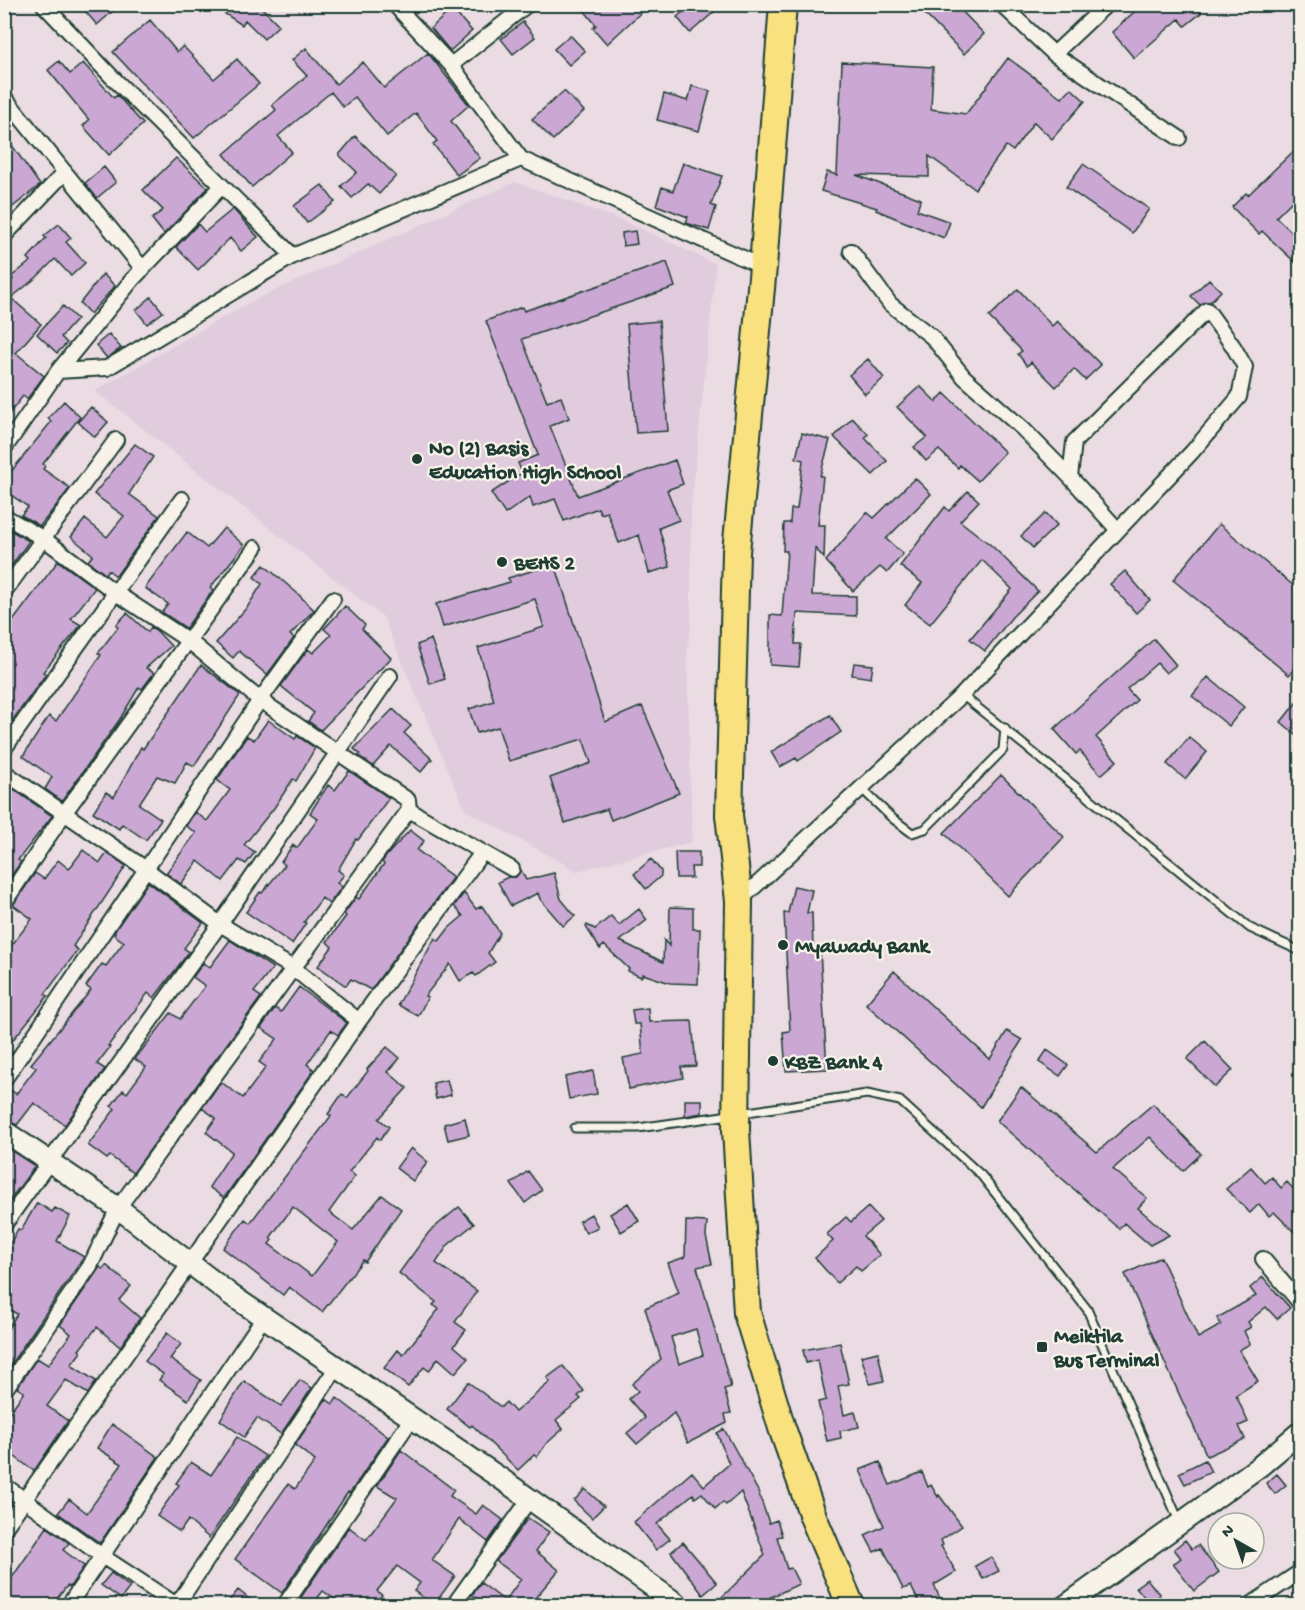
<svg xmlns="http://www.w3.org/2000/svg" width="1305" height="1610" font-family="'Gochi Hand',sans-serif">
<rect width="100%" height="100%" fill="#eadce2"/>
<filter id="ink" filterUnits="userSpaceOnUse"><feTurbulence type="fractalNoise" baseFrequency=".0167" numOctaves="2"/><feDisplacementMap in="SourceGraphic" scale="12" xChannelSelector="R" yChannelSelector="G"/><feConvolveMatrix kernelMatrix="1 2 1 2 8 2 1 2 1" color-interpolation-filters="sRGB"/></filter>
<g filter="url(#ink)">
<path fill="#e1ccde" d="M515 182 622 220 716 264 691 508V627L687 648 692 842 577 871 465 810 383 617 95 391 250 302Z"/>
<path fill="#cba8d3" stroke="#1f3d34" stroke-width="1.5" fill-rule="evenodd" d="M79 4H121L97 25Z
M210 4H258L279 25 264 39 245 20 242 25Z
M579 4H650L607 44 593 28 596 25Z
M692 4H723L690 33 677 17Z
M915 4H955L984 34 964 54Z
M1143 4H1195L1201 13 1185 26 1179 19 1134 58 1112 32Z
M452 9 472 31 450 51 431 28Z
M150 20 177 52 183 46 214 79 237 59 259 84 194 138 113 52Z
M523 22 535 37 513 54 501 39Z
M570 35 585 51 569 65 554 49Z
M306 48 336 84 363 62 384 88 428 53 469 105 451 121 480 158 457 175 433 144 437 141 416 113 387 136 355 97 343 107 331 92 278 136 292 152 252 187 224 154 276 110 272 105 307 76 292 60Z
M1008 58 1062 98 1071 88 1085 101 1052 139 1034 122 1013 151 1006 146 975 189 929 156V177L856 175 921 199 917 210 950 222 944 238 876 210 877 208 821 191 827 172 837 175 842 62 933 67 931 109 966 114Z
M59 61 70 74 83 63 114 98 117 95 143 124 109 155 83 126 89 120 48 70Z
M692 86 710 91 699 131 657 120 664 94 688 101Z
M564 91 584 111 553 140 532 119Z
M4 134 40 185 4 214Z
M355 136 396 176 379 194 368 184 352 198 341 186 357 172 339 155Z
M1300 145V193L1276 217 1300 240V267L1262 231 1259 234 1232 207 1246 193 1248 195Z
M176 158 208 188 164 234 152 219 163 210 143 190Z
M683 163 722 176 711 205 716 207 709 230 686 223 688 217 656 205 662 187 673 191Z
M1083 164 1149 209 1132 233 1066 187Z
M104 167 116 182 97 198 85 183Z
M322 185 335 202 307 223 294 206Z
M233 209 258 237 241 251 230 238 198 270 176 247 198 224 205 232Z
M59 224 71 238 66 242 85 263 71 276 55 259 37 277 11 298 41 324 16 353 44 376 27 399 23 396 4 420V289L13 279 11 277 31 261 28 258 46 238 44 236Z
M635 231 637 244 623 246 622 233Z
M667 262 675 287 522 339 547 402 561 397 569 418 550 426 578 496 675 460 683 484 667 490 679 520 659 528 670 567 649 573 639 535 619 543 607 512 601 514 598 508 564 521 555 499 533 507 530 497 505 514 491 493 522 473 518 463 538 455 486 321 522 307 524 311Z
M103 274 115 286 90 314 80 303Z
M1209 279 1221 291 1210 302 1200 305 1191 296Z
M1018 289 1052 326 1057 321 1101 365 1085 380 1074 369 1056 387 1031 362 1027 366 1018 354 1022 351 989 317Z
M151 297 163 312 147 324 136 310Z
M63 306 77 319 61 337 67 343 57 353 37 334Z
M659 321 668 431 636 433 627 324Z
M109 334 121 348 107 358 96 345Z
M868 359 884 378 865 394 849 375Z
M920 386 936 402 944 393 1005 452 978 481 960 465 958 468 939 450 926 461 914 447 927 437 897 407Z
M64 401 80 417 43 464 45 466 43 469 70 488 40 526 21 515 28 507 4 490V468L10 473 51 422 48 418Z
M91 407 108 422 95 437 78 422Z
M852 418 868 434 865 438 887 461 873 475 834 437Z
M802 433 830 440 820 476H823L818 525H825L824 558 815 548 812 595 856 596V616L797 613 795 644H801L799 667 770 665V615L782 616 787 551H783L784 523H790L791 509H797L803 460 796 458Z
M135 444 153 457 129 494 159 516 116 576 108 570 105 574 88 561 93 555 71 537 85 519 107 537 124 516 94 494Z
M915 478 931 494 886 539 903 554 887 573 880 567 853 591 826 561 867 512 874 518Z
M968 491 979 501 960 521 992 546 1038 591 1012 617 985 651 970 639 1012 589 982 560 930 624 905 605 922 583 900 566 945 507 949 511Z
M1046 513 1057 525 1033 548 1021 536Z
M1219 524 1300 591V662L1289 675 1173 580Z
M224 528 244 545 210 588 213 590 186 628 162 612 168 604 145 588 187 532 207 548Z
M10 530 29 541 4 576V538Z
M58 561 95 588 71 619 81 625 43 672 46 674 4 732V633Z
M555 564 605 722 642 706 679 793 611 820 607 809 565 823 550 778 591 763 583 739 509 761 498 727 477 733 469 709 494 701 478 648 544 627 535 599 443 627 436 604 510 582 508 578Z
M264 565 297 593 314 610 290 635 294 638 267 675 239 651 233 658 216 643 248 606 262 584 254 577Z
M1125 571 1150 600 1136 613 1110 584Z
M345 606 365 625 362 629 391 658 321 730 308 721 314 713 281 686 308 649 313 653 331 635 324 629Z
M127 613 148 632 151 627 158 632 171 646 146 668 154 673 142 689 139 687 120 719 62 801 45 789 52 777 23 756 49 716 56 721 101 655 98 653 118 627 116 625Z
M431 639 445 679 430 684 417 645Z
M1154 639 1176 665 1166 673 1157 663 1127 689 1137 700 1096 737 1117 761 1101 775 1080 751 1076 754 1054 729Z
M854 663 873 665 871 678 852 675Z
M201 665 240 695 194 766 187 762 175 783 157 776 139 804 161 819 146 840 122 824 119 829 93 812 106 792 114 797 141 747 143 749Z
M1208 677 1244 707 1229 726 1192 696Z
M1300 698V738L1281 722Z
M393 709 411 726 404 733 432 759 421 772 391 746 373 766 359 756 360 754 354 749Z
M830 715 841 732 798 761 796 758 780 767 771 752Z
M268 720 295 739 297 736 315 748 296 781 293 779 274 808 244 845 255 852 246 864 239 860 223 881 198 861 181 884 166 873 196 833 186 826 195 812 207 821 230 790 217 780 247 736 254 740Z
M1189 737 1207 752 1185 779 1167 764Z
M349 771 389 798 358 840 356 839 338 870 344 875 337 883 342 887 329 904 322 898 304 922 306 923 292 944 246 912 260 892 262 893 285 865 281 862 293 845 297 848 318 819 310 813 328 785 335 790Z
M1001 775 1064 837 1008 896 944 833Z
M4 783 52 816 18 860 21 862 4 886Z
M410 830 424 841 417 850 453 877 371 990 351 979 346 986 318 966 332 947 327 942 346 916 344 914 356 897 359 899 384 864 382 862 387 855Z
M83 850 100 863 107 853 126 866 73 946 78 950 45 994 48 996 4 1051V955L32 919 13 905 35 873 44 879 58 860 69 869Z
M675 852H699V867H691L692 878H676Z
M651 859 661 871V876L646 889 634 874Z
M521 870 526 880 554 873 561 899 575 916 563 926 540 899 538 893 511 906 498 882 508 877H516Z
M148 882 203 923 184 948 189 952 154 998 148 993 108 1046 110 1047 97 1064 105 1069 65 1125 34 1103 17 1125 4 1119V1089L8 1088 16 1094 36 1068 31 1064 91 990 86 986 102 964 106 966 124 942 114 935 116 929Z
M794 886 812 890 807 913H812L813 951 820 950 827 1069 786 1071 783 1032 790 1031 784 913H788Z
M464 893 476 909 482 906 500 933 488 953 495 962 476 976 473 973 460 981 450 964 425 996 428 997 418 1016 398 1005 435 938 439 941 449 928 463 916 454 906Z
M670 907 693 908V929H700L698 984 670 983 643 974 641 977 628 971 629 969 604 945 600 949 586 927 587 925 595 929 611 916 619 925 639 909 647 920 620 941 663 962 664 940 669 946Z
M230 940 273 968 254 992 261 997 133 1173 110 1156 107 1159 88 1145 115 1109 111 1106 123 1090 127 1093 146 1067 135 1059 171 1013 180 1019 205 986 193 977 203 963 210 967Z
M894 971 990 1059 1007 1031 1022 1040 981 1107 866 1004Z
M299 987 347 1023 338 1035 331 1030 307 1064 314 1070 224 1198 209 1187 232 1152 206 1132 216 1118 202 1108 221 1082 243 1098 266 1067 259 1062 277 1039 261 1028 275 1008 281 1012Z
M648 1008 649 1022 692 1021 696 1066 681 1067 683 1078 629 1089 623 1058 643 1054 640 1024H634L632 1010Z
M1205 1041 1233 1070 1215 1087 1187 1059Z
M387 1047 400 1058 388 1072 407 1088 379 1119 389 1127 380 1140 377 1137 349 1172 355 1176 329 1212 353 1230 382 1195 401 1209 365 1262 363 1260 322 1312 289 1287 283 1295 223 1248 245 1219 250 1223 331 1116 328 1114 342 1094 347 1098 368 1071 367 1069ZM293 1207 338 1242 312 1276 269 1244 272 1240 270 1238Z
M1047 1050 1068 1065 1060 1076 1039 1062Z
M593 1071 597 1094 569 1099 565 1077Z
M447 1080 451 1095 436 1099 433 1083Z
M1021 1087 1097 1152 1153 1104 1201 1154 1183 1171 1150 1137 1113 1169 1147 1198 1138 1208 1169 1235 1150 1245 1124 1223 1119 1229 997 1121Z
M685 1100H702V1113L685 1116Z
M465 1118 469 1135 448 1140 444 1124Z
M4 1146 35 1166 4 1208Z
M411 1148 428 1162 413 1181 396 1168Z
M1251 1167 1265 1183 1272 1177 1281 1188 1287 1182 1300 1196V1206L1294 1214 1300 1220V1238L1274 1212 1269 1216 1259 1204 1250 1213 1226 1189Z
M528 1171 542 1190 525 1203 511 1184Z
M37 1203 52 1212 55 1208 70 1216 57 1241 84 1257 4 1374V1335L17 1314 4 1306V1255L18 1229 21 1230Z
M628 1203 639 1221 621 1232 610 1214Z
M459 1207 474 1224 448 1245 436 1263 477 1291 455 1322 466 1330 454 1346 468 1358 455 1373 438 1358 429 1371 424 1367 408 1387 384 1368 398 1350 403 1355 439 1309 433 1305 436 1302 399 1273 429 1232Z
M868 1207 881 1221 863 1236 880 1255 861 1271 856 1266 837 1283 815 1258 833 1241 827 1234 846 1217 851 1222Z
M591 1214 598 1227 586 1233 579 1221Z
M686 1221 707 1222 706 1236 712 1264 697 1267 731 1387 724 1389 731 1413 725 1414 727 1423 688 1443 674 1413 637 1444 627 1433 645 1418 629 1399 638 1391 632 1384 661 1359 645 1308 679 1293 668 1263 685 1257ZM696 1329 703 1355 679 1364 671 1337Z
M1161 1257 1198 1338 1221 1325 1217 1318 1256 1296 1250 1288 1263 1277 1290 1308 1277 1319 1266 1307 1248 1322 1251 1327 1244 1331 1250 1344 1239 1350 1258 1381 1236 1395 1248 1422 1239 1426 1245 1439 1207 1456 1125 1274Z
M106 1265 131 1286 119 1300 140 1318 120 1347 97 1327 79 1350 81 1352 71 1365 96 1381 88 1394 66 1380 47 1406 68 1421 34 1471 11 1454 14 1451 4 1444V1420L24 1392 17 1388 37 1358 48 1365 71 1334 60 1325 100 1267 103 1269Z
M167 1333 181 1344 170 1359 201 1380 188 1400 159 1380 163 1374 145 1361Z
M840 1343 849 1384 838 1386 844 1415 855 1412 859 1427 840 1431 841 1438 827 1441 818 1402 826 1400 818 1360 806 1363 803 1350Z
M878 1352 884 1381 870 1384 861 1356Z
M563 1366 584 1391 578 1396 581 1399 556 1420 563 1429 546 1444 537 1457 534 1455 518 1470 472 1425 470 1427 447 1409 468 1382 501 1407 506 1402 515 1412 550 1382 547 1378Z
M300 1380 312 1388 281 1434 257 1418 244 1437 220 1420 244 1381 281 1406Z
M337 1398 388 1437 350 1493 348 1492 282 1593 235 1559 288 1484 295 1489 315 1461 295 1445 326 1399 333 1404Z
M112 1424 158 1457 100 1543 58 1513 69 1499 87 1513 122 1464 97 1448Z
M724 1429 758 1491 769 1523 777 1520 782 1536 777 1537 787 1569 791 1568 799 1584 769 1598 761 1605H754L747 1599 740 1605H728L721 1598 765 1555 741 1492 726 1505 723 1502 715 1509 702 1493 695 1498 693 1494 657 1524 670 1539 656 1550 634 1522 692 1472 704 1486 729 1464 717 1433Z
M237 1437 265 1456 209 1538 188 1520 180 1532 157 1516 179 1485 176 1483 191 1462 211 1475Z
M401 1450 454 1490 450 1496 476 1514 483 1505 503 1520 488 1542 459 1519 432 1560 455 1576 434 1605 414 1591 420 1583 397 1566 377 1591 382 1595 374 1605H343L323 1591 312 1605H301L297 1603 349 1527 366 1540 397 1498 377 1486Z
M1205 1460 1211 1472 1185 1484 1179 1473Z
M880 1462 890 1485 922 1472 928 1487 931 1485 938 1497 939 1495 962 1526 941 1540 943 1545 941 1546 956 1572 934 1585 941 1601 933 1605H920L911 1586 903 1589 883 1548 874 1552 865 1535 884 1526 860 1470Z
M1277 1474 1286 1485 1275 1494 1266 1483Z
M585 1489 604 1506 592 1518 574 1501Z
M528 1518 549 1532 536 1551 559 1570 529 1605H486L472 1595 481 1583 505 1601 521 1579 496 1561Z
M47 1527 69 1543 63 1550 84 1566 70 1587 67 1586 52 1605H4V1589Z
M1185 1540 1192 1549 1198 1545 1219 1572 1194 1591 1173 1564 1181 1558 1174 1549Z
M683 1542 717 1583 703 1595 671 1552Z
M991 1557 999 1571 983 1579 975 1566Z
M111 1573 130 1587 121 1599 101 1585Z
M1147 1579 1160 1595 1150 1604 1136 1587Z
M238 1590 257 1605H226Z"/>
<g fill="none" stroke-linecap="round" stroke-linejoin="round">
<g stroke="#1f3d34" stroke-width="11">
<path id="lane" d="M962 695 1250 928 1300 951
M862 789 892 818 912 833 925 829 1003 750 1005 728
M741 1113 867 1094 900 1101 981 1175 1087 1309 1179 1521
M575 1128H638L730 1115"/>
</g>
<g stroke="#1f3d34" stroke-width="18">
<path id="street" d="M43 4 111 76 293 256
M394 4 451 65 521 159
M1001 4 1054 54 1179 138
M1054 54 1107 4
M451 65 528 4
M4 97 143 269
M4 236 65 172
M851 251 890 304 932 337 964 377 1023 429 1070 477
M58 371 107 368 293 256 521 159 763 267
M4 449 58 371 132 280 222 186
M4 516 44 539 116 593 189 641 260 700 408 800 409 810 512 869
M4 592 116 440
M4 749 182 499
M4 772 146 869 220 924 293 968 359 1021
M739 901 962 695 1192 452 1239 397 1245 367 1233 346 1207 310 1074 442 1070 477 1117 529
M4 903 63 815 255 548
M4 1080 260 700 333 599
M4 1225 220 924 390 676
M1263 1259 1300 1303
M4 1391 90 1266 118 1208 409 810
M4 1485 102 1556 178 1606
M4 1529 359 1021 481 854
M68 1606 264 1317
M176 1606 337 1367
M284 1606 412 1418
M453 1606 529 1500
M1249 1606 1300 1572"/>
</g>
<g stroke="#1f3d34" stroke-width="24">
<path id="secondary" d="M4 1131 118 1208 231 1295 500 1478 680 1606
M1065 1606 1260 1466 1300 1432"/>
</g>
<g stroke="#1f3d34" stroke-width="30">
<path id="highway" d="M783 4 763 267 736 552 729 815 739 901 736 1130 747 1313 782 1428 814 1519 851 1606"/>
</g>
<use href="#lane" stroke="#f7f3e8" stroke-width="7"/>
<use href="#street" stroke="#f7f3e8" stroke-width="14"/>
<use href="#secondary" stroke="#f7f3e8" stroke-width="20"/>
<use href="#highway" stroke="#fae180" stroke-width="26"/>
</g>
</g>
<g fill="#1f3d34" stroke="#f7f3e8" stroke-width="2">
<circle cx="417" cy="459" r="6"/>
<circle cx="502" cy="562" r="6"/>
<circle cx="783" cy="945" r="6"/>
<circle cx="773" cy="1061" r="6"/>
<rect x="1036" y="1341" width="12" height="12" rx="3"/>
</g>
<g text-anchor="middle" stroke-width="4.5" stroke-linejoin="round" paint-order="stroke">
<g font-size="21" font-weight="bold" fill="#1f3d34" stroke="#f7f3e8" text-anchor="start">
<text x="429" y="454">No (2) Basis<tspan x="429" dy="24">Education High School</tspan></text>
<text x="514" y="569">BEHS 2</text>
<text x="795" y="952">Myawady Bank</text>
<text x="785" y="1068">KBZ Bank 4</text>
<text x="1054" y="1342">Meiktila<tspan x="1054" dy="24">Bus Terminal</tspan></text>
</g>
</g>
<rect width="1305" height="1610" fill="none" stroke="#f7f3e8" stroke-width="24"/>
<rect x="12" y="12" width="1281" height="1586" fill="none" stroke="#1f3d34" stroke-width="2" filter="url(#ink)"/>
<g transform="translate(1236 1541) rotate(320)"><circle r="28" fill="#f7f3e8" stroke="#a1aaa0" stroke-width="1.5"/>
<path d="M0-4.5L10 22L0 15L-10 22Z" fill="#1f3d34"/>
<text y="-9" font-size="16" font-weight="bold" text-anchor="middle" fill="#1f3d34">N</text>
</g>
</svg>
